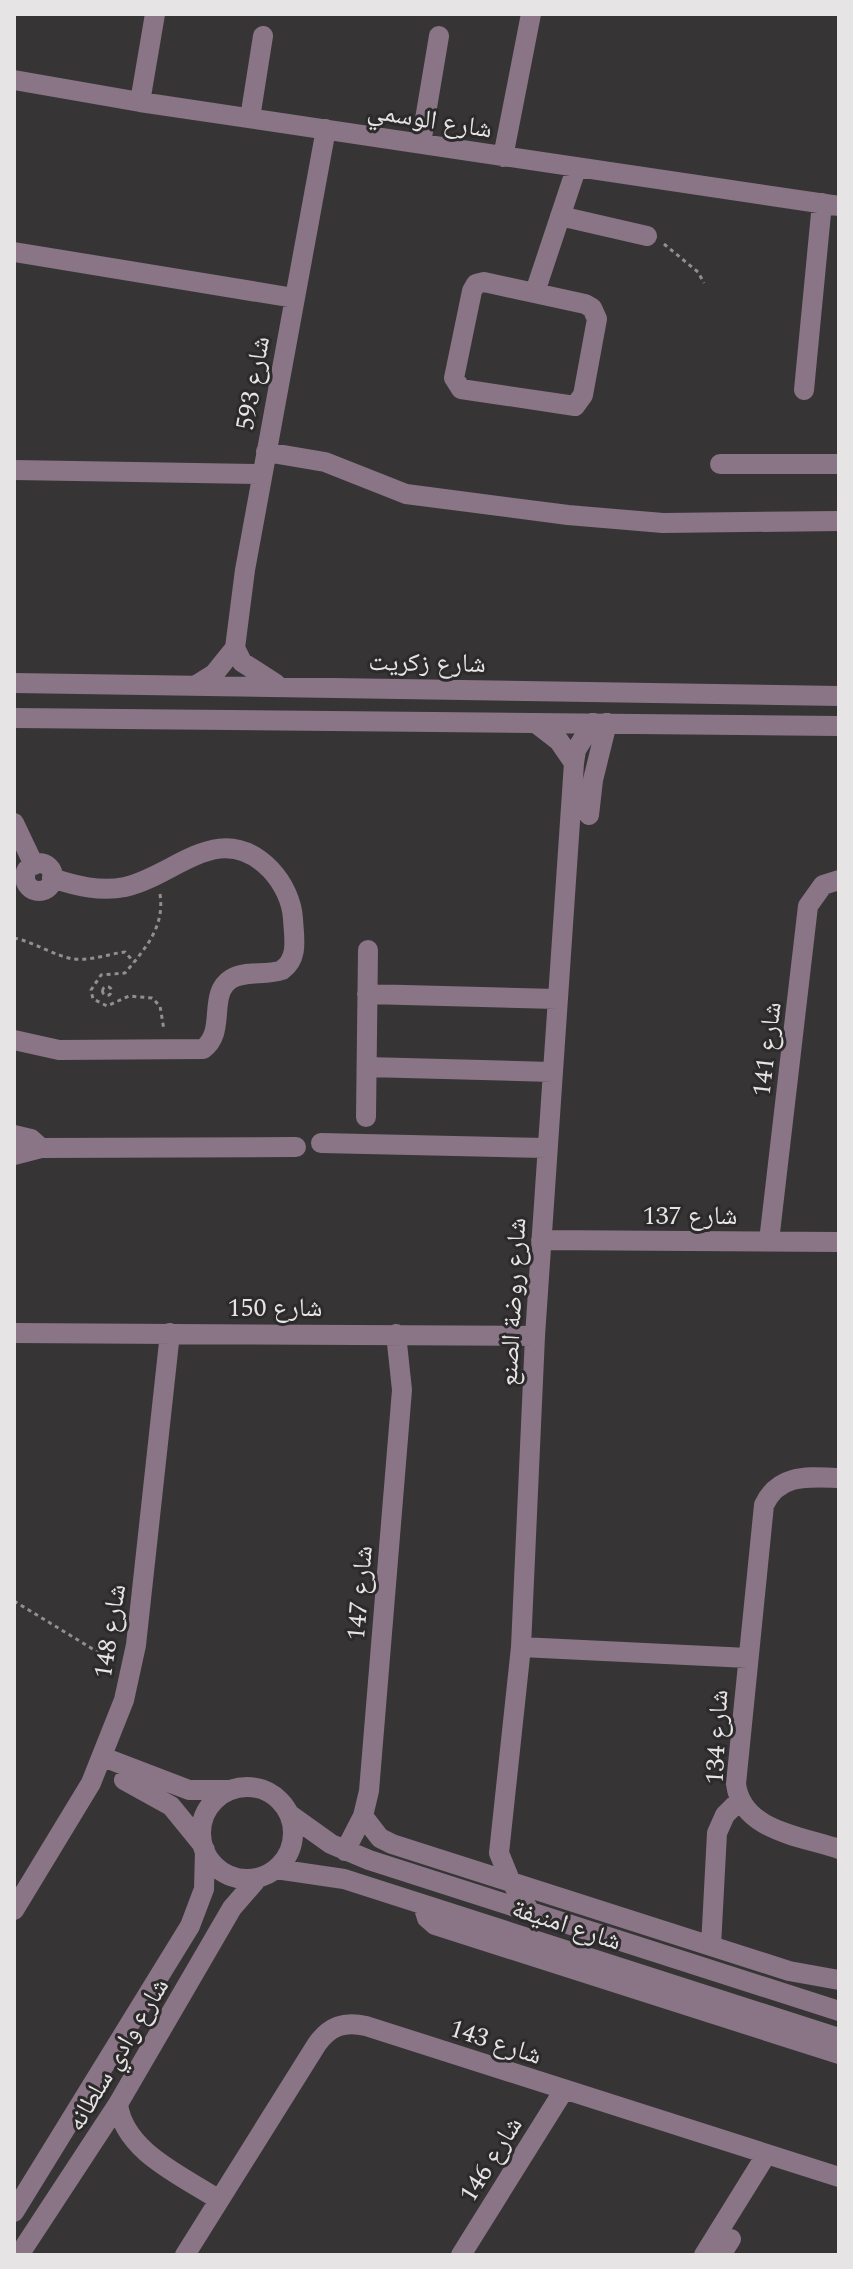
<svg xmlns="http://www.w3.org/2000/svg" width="853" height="2269" font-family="Spectral,'Noto Naskh Arabic',serif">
<rect width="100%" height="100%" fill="#373436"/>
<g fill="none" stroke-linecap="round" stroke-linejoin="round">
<path stroke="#918f90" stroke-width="3" stroke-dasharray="4 4" stroke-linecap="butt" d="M664 244 698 272 704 283
M160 894C165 927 145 949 125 973L101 975 91 990 93 999 107 1006 129 996 152 998 160 1006 164 1030
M14 938C34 942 57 957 74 959 91 961 108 954 125 952L134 962
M102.5 991a4.5 4.5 0 1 1 9 0a4.5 4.5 0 1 1-9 0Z
M14 1601 114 1662"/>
<path stroke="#897585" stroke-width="20" d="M14 80 140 102 839 206
M140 102 155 14
M250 118 263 36
M421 143 439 36
M503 157 531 14
M560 216 647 236
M14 252 294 298
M484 282 585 304 592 308 597 319 583 395 575 406 461 389 454 378 472 291 476 284Z
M535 292 576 169
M804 390 822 203
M266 452 325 462 406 494 568 515 663 523 839 521
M720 464H839
M14 470 262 474
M235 648 242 662 276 684
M14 683 839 696
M198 684 214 674 235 648 245 570 326 129
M14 718 839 726
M537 724 559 741 574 763
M589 815 593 780 607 723
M14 823 34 865
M25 877a14 14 0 1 1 28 0a14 14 0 1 1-28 0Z
M367 994 556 999
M14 1040 59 1050 203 1049C227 1032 207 994 231 979 245 970 266 976 282 970 299 958 294 938 293 919 292 901 283 883 271 870 220 817 175 876 125 887 100 892 76 886 52 878
M367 1067 552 1072
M366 1117 368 950
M14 1135 31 1139 41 1148
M321 1143 547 1148
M14 1155 41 1148 296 1147
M541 1240 839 1242
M769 1241 808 906 823 885 839 880
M14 1333 535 1336
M839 1478C809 1477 779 1473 764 1505L736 1784C742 1831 801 1836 839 1849
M521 1647 748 1658
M103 1757 189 1790H230
M124 1780 171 1806 202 1844
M201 1833a46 46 0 1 1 92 0a46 46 0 1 1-92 0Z
M289 1814 331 1844 369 1860 839 2011
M363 1816 380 1838 392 1844 789 1971 839 1980
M345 1851 363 1816 369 1791 402 1390 396 1334
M276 1869 344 1879 839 2038
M423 1905 427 1918 435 1925 839 2054
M14 1910 91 1783 124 1700 136 1645 170 1333
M531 1913 510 1880 499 1853 521 1647 535 1336 574 763 576 750 593 723
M711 1946 717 1833 725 1815 740 1800
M118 2104C124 2152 183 2176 219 2200
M14 2212 190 1926 204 1889 205 1850
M19 2255 118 2104 232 1908 258 1878
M185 2255 317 2044C330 2026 344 2021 366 2026L839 2177
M461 2255 564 2090
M704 2255 766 2155
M721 2255 731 2239"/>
</g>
<g text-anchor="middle" stroke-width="6" stroke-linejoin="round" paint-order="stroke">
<g font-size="26" fill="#e6e4e5" stroke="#2d2a2c">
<text transform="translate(430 119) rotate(9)" y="9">شارع الوسمي</text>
<text transform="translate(252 383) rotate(-80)" y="9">شارع 593</text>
<text transform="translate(427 662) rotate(1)" y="9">شارع زكريت</text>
<text transform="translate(766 1049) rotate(-83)" y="9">شارع 141</text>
<text x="690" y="1224">شارع 137</text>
<text transform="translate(512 1302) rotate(-87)" y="9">شارع روضة الصنع</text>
<text x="275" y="1316">شارع 150</text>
<text transform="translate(359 1593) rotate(-85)" y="9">شارع 147</text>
<text transform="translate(109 1631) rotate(-81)" y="9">شارع 148</text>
<text transform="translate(716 1737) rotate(-87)" y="9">شارع 134</text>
<text transform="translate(567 1924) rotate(18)" y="9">شارع امنيفة</text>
<text transform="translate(496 2041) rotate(18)" y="9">شارع 143</text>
<text transform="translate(117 2054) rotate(-59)" y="9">شارع وادي سلطانه</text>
<text transform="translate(490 2159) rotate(-58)" y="9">شارع 146</text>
</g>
</g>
<rect width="853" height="2269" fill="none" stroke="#e6e4e5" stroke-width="32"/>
</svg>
